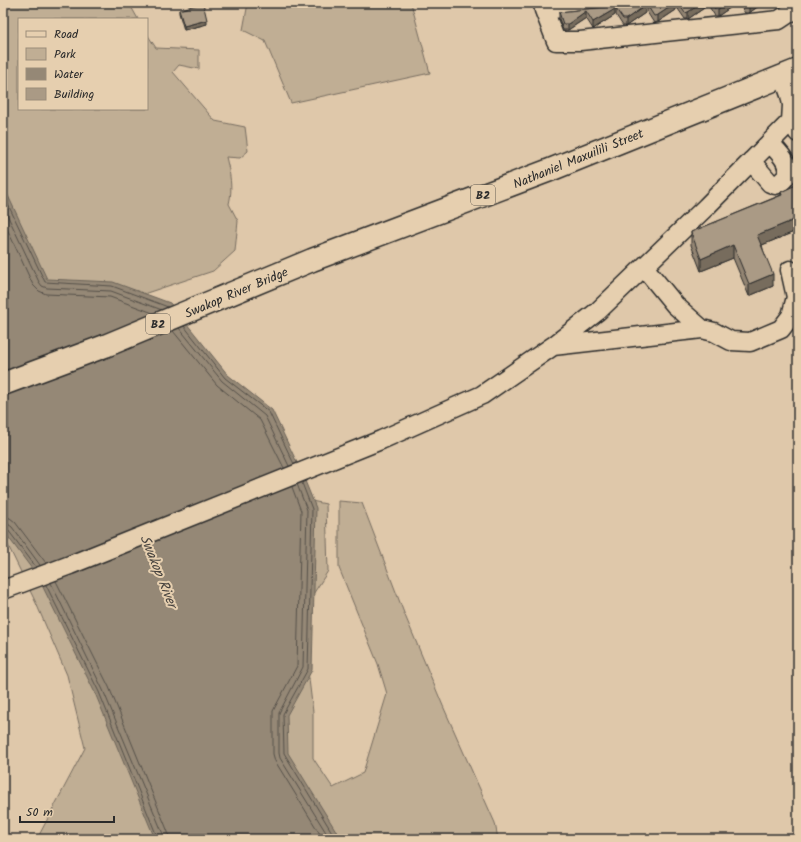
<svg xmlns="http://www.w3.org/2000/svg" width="801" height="842" font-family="Kalam,sans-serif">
<rect width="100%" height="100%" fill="#dfc8aa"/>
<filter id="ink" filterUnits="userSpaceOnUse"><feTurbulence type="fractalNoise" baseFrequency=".025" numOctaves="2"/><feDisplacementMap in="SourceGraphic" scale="8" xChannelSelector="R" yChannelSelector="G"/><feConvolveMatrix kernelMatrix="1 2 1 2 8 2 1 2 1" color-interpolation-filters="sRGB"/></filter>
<g filter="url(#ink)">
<path fill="#c0ae94" stroke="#766c60" d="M3 3H129L138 19H19V109H147V34L156 48 199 50V69L179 65 173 72 215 121 245 127 248 151 240 158 226 157C230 173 233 188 229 204L238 221 235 251 213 271 77 316 292 497 326 504 328 571 301 613 313 712V758L333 788 363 773 387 694 378 664 339 568V501L362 503 404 613 443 706 495 823 498 839H37L85 748 67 675 36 603 3 535Z
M248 3H411L430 73 291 103 265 41 243 30Z"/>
<path fill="#958876" stroke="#6b6358" d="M3 185 47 279 113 282 170 303 228 375 272 410 301 471 316 508 312 670 287 715 288 753 341 839H155L95 693 38 577 3 530Z"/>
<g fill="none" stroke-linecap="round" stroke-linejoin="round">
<path stroke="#555049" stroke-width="1" d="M3 194 45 282 112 286 168 307
M3 206 39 282 42 286 47 288 111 291 162 310
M3 220 33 285 39 291 46 294 110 297 153 313
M184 326 225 378 269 412 294 464
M179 328 222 381 265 416 289 466
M173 331 217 385 260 420 284 468
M302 483 312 509 308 669 283 714 284 753 336 839
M297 484 307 510 303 667 279 713V753L280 758 330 839
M292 487 301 511 297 666 273 711V754L275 761 323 839
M3 517 10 518 15 522 46 563
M3 523 8 524 12 527 40 565
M3 528 8 530 36 567
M56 581 109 687 168 832 169 839
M51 583 103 690 163 834V839
M46 585 99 692 158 839"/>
<g stroke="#2b2b2b" stroke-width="21">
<path id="minor" d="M543 3 544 10 556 41H580L779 20 794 10 796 3
M544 10 604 3
M783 76 790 95 792 105 791 121 798 133
M751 161 770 183 775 185C780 184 782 181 785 178 794 165 777 151 770 143
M644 267 675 305 702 329
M553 346 702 329 714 332 731 341 750 342 781 329 791 316 796 297 790 270
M3 590 70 565 381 440 482 395 553 346 598 311 706 207 791 121"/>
</g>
<g stroke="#2b2b2b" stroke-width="25">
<path id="highway" d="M3 384 105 346 312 260 550 170 798 70"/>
</g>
<use href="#minor" stroke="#e6cfaf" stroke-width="18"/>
<use href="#highway" stroke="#e6cfaf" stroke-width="22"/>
</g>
<path fill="#928472" stroke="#2b2b2b" d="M678 3H707V6L688 19H685L678 9Z
M708 3H737L718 16H715L708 5Z
M738 3H763L749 13H745Z
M647 5 676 10 658 22 654 23 647 12Z
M605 7 615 15 593 29 586 18 568 30H563L559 19V12Z
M616 9 645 13 626 26H623L616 15Z
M179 10 207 24 184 30 179 13Z
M798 184V243L794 232 762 245 773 286 749 296 733 258 701 271 691 245V232L781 195V192Z"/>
<path fill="#776c5d" stroke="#2b2b2b" d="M676 3V10L658 22V15Z
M702 3H707V6L688 19V12Z
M727 3H737L718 16V9Z
M753 3H763L749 13V6Z
M645 6V13L626 26V19Z
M615 9V15L593 29V22Z
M586 11V18L568 30V24Z
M207 20V24L184 30V26Z
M794 220V232L757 247V235Z
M733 245V258L701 271V259Z
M773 274V286L749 296V284Z"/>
<path fill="#aa9a85" stroke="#2b2b2b" d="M202 3H203L207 20 184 26 179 10Z
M611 3 615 9 593 22 586 11 568 24H563L559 12 605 7Z
M624 3H643L645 6 626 19H623L616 9Z
M650 3H676L658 15 654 16 647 5Z
M678 3H702L688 12 685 13Z
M711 3H727L718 9H715Z
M743 3H753L749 6H745Z
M798 184V230L794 220 757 235 773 274 749 284 733 245 701 259 691 232 782 195 781 192Z"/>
</g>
<g text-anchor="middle" stroke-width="4" stroke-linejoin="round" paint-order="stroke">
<g fill="#e6cfaf" stroke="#635c53" stroke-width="1">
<rect x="471" y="185" width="24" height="20" rx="3"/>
<rect x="146" y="314" width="24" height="20" rx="3"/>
</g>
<g font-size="12" font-weight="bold" fill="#2b2b2b">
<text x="483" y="199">B2</text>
<text x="158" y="328">B2</text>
</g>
<g font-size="13" fill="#2b2b2b" stroke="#e6cfaf">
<text transform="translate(578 158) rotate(-22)" y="5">Nathaniel Maxuilili Street</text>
<text transform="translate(236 292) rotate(-23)" y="5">Swakop River Bridge</text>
</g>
<g font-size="14" font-style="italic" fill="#46423e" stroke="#e6cfaf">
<text transform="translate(159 571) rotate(68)" y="5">Swakop River</text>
</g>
</g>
<rect width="801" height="842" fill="none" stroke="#e6cfaf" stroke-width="16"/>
<rect x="8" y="8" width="785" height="826" fill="none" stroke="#2b2b2b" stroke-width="1.5" filter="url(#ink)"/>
<rect x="18" y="18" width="130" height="92" fill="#e6cfaf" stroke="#9b8d7a"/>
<rect x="26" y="31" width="20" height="6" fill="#e6cfaf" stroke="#9b8d7a"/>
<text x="54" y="38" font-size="12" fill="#2b2b2b">Road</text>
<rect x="26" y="48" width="20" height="12" fill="#c0ae94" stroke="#9b8d7a"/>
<text x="54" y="58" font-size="12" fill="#2b2b2b">Park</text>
<rect x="26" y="68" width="20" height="12" fill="#958876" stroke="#9b8d7a"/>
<text x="54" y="78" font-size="12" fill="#2b2b2b">Water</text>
<rect x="26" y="88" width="20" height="12" fill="#aa9a85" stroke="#9b8d7a"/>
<text x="54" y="98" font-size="12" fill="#2b2b2b">Building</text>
<path d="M20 816v6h94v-6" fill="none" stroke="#2b2b2b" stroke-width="2"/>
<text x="26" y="816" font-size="12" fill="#2b2b2b" stroke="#e6cfaf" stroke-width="3" paint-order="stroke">50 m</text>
</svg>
